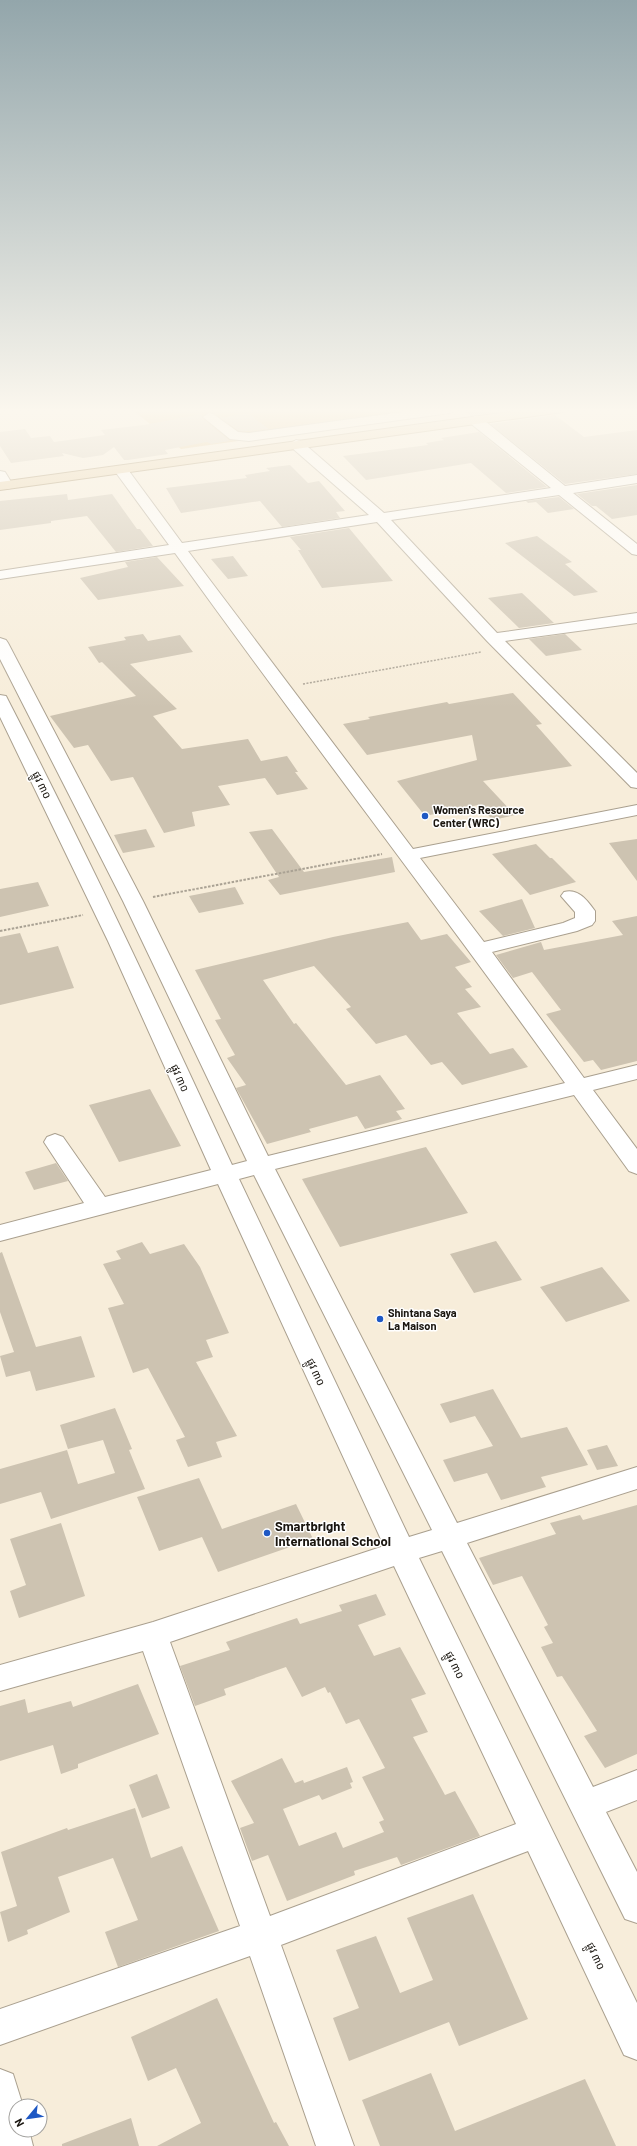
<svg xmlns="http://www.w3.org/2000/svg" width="637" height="2146" font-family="Barlow,'Noto Sans Khmer',sans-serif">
<rect width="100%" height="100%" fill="#f7edda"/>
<path fill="#ddbd82" d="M130 408H450L397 419 181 449Z"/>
<path fill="#cdc3b1" d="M459 408H528L471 416Z
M247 413 269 429 249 431H239L221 418Z
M202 414V418L230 441 211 444 207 442 165 450 168 454 128 460H124L114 447 103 455 83 458 62 453 64 456 11 463 0 446V432L25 429 31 438 50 436 54 442 105 435 101 430 144 425Z
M555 415 584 437 637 430V474L565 484 490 424Z
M479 432 547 487 506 493 471 463 366 480 343 456 428 445 426 443 444 440 441 438Z
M290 465 308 483 319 481 345 511 336 512 340 518 282 527 260 501 181 513 166 488 247 478 245 475 270 471 266 468Z
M637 485V515L612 519 596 506H592L577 494Z
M67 494 68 500 112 494 137 529H140L153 546 116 552 87 516 51 521V523L0 530V501Z
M559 497 574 509 548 513 536 502 528 503 526 501Z
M349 528 393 581 322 588 298 550H301L290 537Z
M537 536 572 562 565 564 598 592 574 596 505 543Z
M233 556 248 576 228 579 211 559Z
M157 557 184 586 98 600 80 578 128 567 125 562Z
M522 593 554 623 519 628 488 598Z
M143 634 148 641 180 635 193 652 130 664 177 709 153 716 182 749 248 739 261 761 287 756 298 772H295L308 789 277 795 265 778 218 786 230 805 192 812 195 826 164 833 133 777 111 781 88 745 74 748 50 716 136 696 102 662 99 663 88 647 126 640 124 637Z
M565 634 582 650 546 656 529 639Z
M513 693 542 724 536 725 572 766 483 781 515 815 493 820 478 805 425 816 397 781 477 760 472 735 367 755 343 724 370 719 368 717 447 702 449 704Z
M146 829 155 847 123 853 114 835Z
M272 829 304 872 392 857 395 872 280 895 268 880 279 877 249 832Z
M637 839V881L609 843Z
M536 844 550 858H552L576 882 530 895 492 854Z
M38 882 49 906 0 917V889Z
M235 887 244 904 199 913 189 896Z
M522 899 535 928 503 936 479 911Z
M637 916V1061L601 1070 593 1060 584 1062 546 1014 561 1010 532 972 513 978 496 955 541 942 544 950 623 935 612 921Z
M408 922 421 940 447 934 471 962 455 967 472 987 465 989 481 1007 457 1013 490 1054 513 1048 528 1067 462 1085 442 1062 431 1065 406 1035 376 1044 346 1009 351 1007 314 966 263 980 294 1024 296 1023 346 1085 380 1075 405 1109 396 1111 402 1119 365 1129 357 1116 309 1129 311 1132 267 1144 236 1088 246 1085 227 1058 235 1055 215 1020 221 1019 195 970 333 937Z
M20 933 28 953 58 946 74 988 0 1005V937Z
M150 1089 181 1146 119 1162 89 1105Z
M426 1147 468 1213 340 1247 302 1179Z
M56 1163 68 1181 34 1190 25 1172Z
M496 1241 522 1280 474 1293 450 1254Z
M142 1242 150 1254 184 1244 200 1267 229 1333 206 1340 213 1357 196 1362 237 1436 216 1442 222 1457 188 1467 176 1440 185 1437 148 1368 133 1373 108 1308 124 1304 103 1264 121 1259 116 1251Z
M2 1252 36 1347 81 1336 95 1377 36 1391 30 1371 6 1377 0 1356 14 1352 0 1312V1253Z
M602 1267 630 1301 566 1322 540 1287Z
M493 1389 521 1438 567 1427 588 1465 541 1477 546 1487 501 1500 487 1473 454 1482 443 1460 493 1446 475 1416 450 1423 440 1404Z
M115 1408 132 1449 129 1450 145 1489 51 1519 41 1492 0 1504V1469L67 1450 78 1484 115 1473 103 1440 68 1449 60 1425Z
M607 1445 618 1466 597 1470 587 1450Z
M199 1478 222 1529 296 1504 313 1539 218 1572 202 1537 159 1551 137 1497Z
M637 1505V1754L605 1768 584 1736 597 1731 562 1676 557 1677 541 1647 553 1643 544 1627 548 1625 522 1576 493 1585 479 1558 556 1534 550 1523 580 1515 583 1520Z
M61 1523 85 1596 19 1618 10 1591 26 1585 10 1539Z
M376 1594 386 1615 358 1625 374 1656 400 1647 426 1694 411 1699 428 1732 413 1737 445 1795 455 1791 480 1836 401 1865 397 1857 354 1871 355 1875 287 1901 268 1855 252 1861 240 1828 254 1823 231 1781 282 1758 295 1783 303 1780 304 1783 347 1767 353 1782 350 1783 352 1788 322 1800 319 1795 283 1809 299 1846 336 1832 343 1848 384 1832 379 1822 384 1820 362 1777 385 1768 359 1719 346 1724 330 1692 328 1693 325 1687 302 1697 286 1667 224 1689 226 1695 195 1706 180 1666 230 1650 226 1642 297 1618 300 1624 342 1611 339 1605Z
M138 1684 159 1734 78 1764V1768L61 1774 53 1745 0 1761V1706L25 1699 28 1713 71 1701 73 1707Z
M157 1774 170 1808 142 1818 129 1785Z
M135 1808 151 1858 182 1846 219 1931 118 1967 105 1932 138 1920 113 1858 58 1877 70 1912 27 1930 28 1934 8 1942 0 1912 17 1906 1 1852 67 1828 68 1830Z
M473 1894 528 2019 459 2046 449 2022 349 2061 333 2018 359 2008 336 1950 376 1936 400 1993 433 1980 407 1918Z
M217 1998 274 2123 276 2122 289 2146H157L201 2123 176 2068 148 2081 131 2037Z
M431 2073 455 2131 585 2079 616 2146H380L362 2100Z
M131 2118 139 2146H62V2144Z"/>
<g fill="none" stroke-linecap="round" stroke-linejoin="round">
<g stroke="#aaa08f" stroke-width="2">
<path id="minor" d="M432 408 456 409 450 413 249 441 230 439 203 417 209 413 213 414 238 432 249 433Z
M475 416 480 417 565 486 637 475V483L573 493 637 544V555L632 554 559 495 391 520 497 633 637 613V623L505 641 637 773V788L631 787 487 641 377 522 188 551 413 849 637 805V815L420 858 484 942 563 923 575 918V912L561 896 564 892C578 888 587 900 595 911V921L592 925 577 931 492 952 584 1078 637 1065V1079L593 1090 637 1149V1174L629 1171 574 1095 275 1169 457 1523 637 1467V1489L467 1543 593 1787 637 1770V1800L606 1812 637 1872V1923L625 1919 442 1551 419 1558 637 2003V2060L624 2055 528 1851 281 1945 354 2146H316L250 1956 0 2045V2009L240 1926 143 1651 0 1691V1665L153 1622 384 1546 218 1184 0 1241V1225L84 1203 44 1142 47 1137 55 1134 63 1137 105 1197 211 1170 108 941 0 717V695L6 696 8 700C87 853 160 1009 232 1165L247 1161 123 901 0 659V638L6 640 8 643 143 901 268 1156 565 1083C437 905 303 731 175 553L0 579V571L169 545 114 470 121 466 126 467 182 543 369 515 291 447 289 444 296 440 301 441 384 513 551 488 470 423 469 420ZM254 1175 432 1530 409 1537 239 1179ZM394 1566 516 1824 270 1916 170 1642Z
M0 471 5 472 13 485 11 488 6 489 0 486Z
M0 2069 13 2074 23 2106H16V2130H29L33 2146H0Z"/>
</g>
<g stroke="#957b4c" stroke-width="2">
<path id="major" d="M537 408H569L563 412 0 490V482Z"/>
</g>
<path stroke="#aaa294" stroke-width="1.5" stroke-dasharray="2 1.5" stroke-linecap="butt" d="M303 684 481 652"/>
<path stroke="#aaa294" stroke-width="2" stroke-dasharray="2.5 1.5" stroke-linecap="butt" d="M153 897 382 854
M0 931 83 915"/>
<use href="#minor" fill="#fff" fill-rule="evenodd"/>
<use href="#major" fill="#e7d0a7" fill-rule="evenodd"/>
</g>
<linearGradient id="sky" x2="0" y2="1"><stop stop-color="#93a6ab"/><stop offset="0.58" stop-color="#fbf7ee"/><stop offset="1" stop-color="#fbf7ee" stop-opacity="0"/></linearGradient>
<rect width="637" height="708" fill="url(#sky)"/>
<g fill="#1e58c4" stroke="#fff" stroke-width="1.5">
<circle cx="425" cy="816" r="4"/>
<circle cx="380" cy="1319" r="4"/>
<circle cx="267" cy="1533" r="4"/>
</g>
<g text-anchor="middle" stroke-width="3" stroke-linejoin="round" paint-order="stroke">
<g font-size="11" fill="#1a1610" stroke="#fff">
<text transform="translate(42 785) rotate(64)" y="4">ផ្លូវ ៣០</text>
<text transform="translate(180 1078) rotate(66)" y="4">ផ្លូវ ៣០</text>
<text transform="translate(316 1372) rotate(65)" y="4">ផ្លូវ ៣០</text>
<text transform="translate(455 1665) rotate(64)" y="4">ផ្លូវ ៣០</text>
<text transform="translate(596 1956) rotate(65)" y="4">ផ្លូវ ៣០</text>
</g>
<g font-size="11" font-weight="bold" fill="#1a1610" stroke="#fff" text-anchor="start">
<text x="433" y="814">Women's Resource<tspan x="433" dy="13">Center (WRC)</tspan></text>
<text x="388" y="1317">Shintana Saya<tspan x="388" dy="13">La Maison</tspan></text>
</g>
<g font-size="13" font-weight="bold" fill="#1a1610" stroke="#fff" text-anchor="start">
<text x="275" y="1531">Smartbright<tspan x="275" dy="15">International School</tspan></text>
</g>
</g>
<g transform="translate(28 2118) rotate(241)"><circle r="19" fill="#ffffff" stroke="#a3a29f"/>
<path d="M0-3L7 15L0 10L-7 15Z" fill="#1e58c4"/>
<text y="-6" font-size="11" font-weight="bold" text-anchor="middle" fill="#1a1610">N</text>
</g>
</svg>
